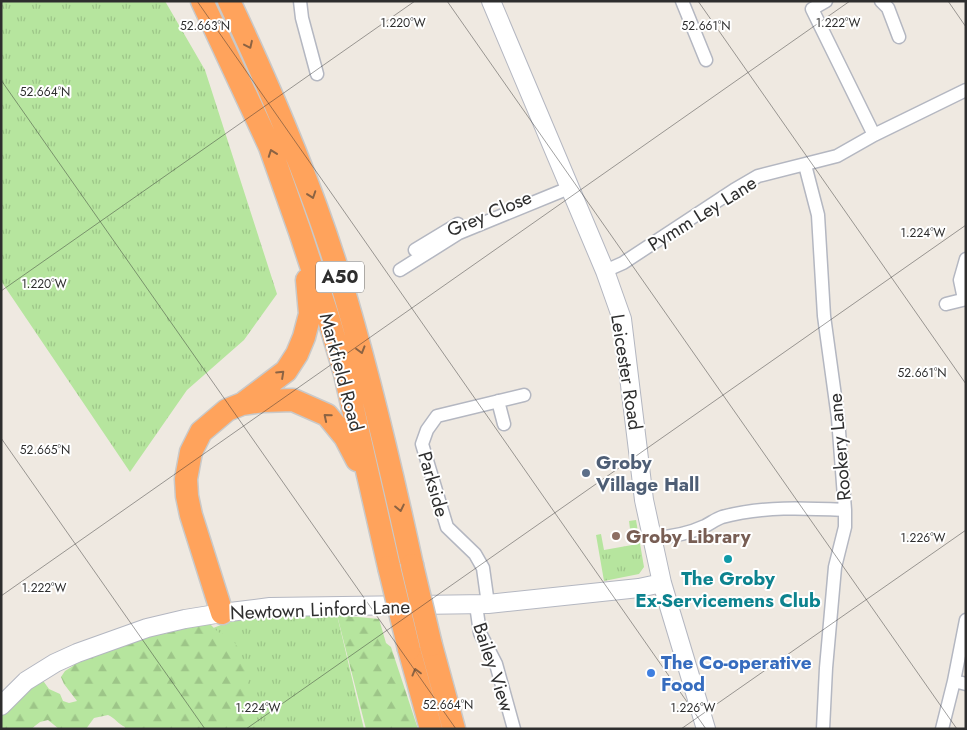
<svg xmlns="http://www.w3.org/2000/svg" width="967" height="730" font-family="Jost,sans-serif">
<defs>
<pattern id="grass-tufts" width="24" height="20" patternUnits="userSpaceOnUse" patternTransform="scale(1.25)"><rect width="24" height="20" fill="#b6e59e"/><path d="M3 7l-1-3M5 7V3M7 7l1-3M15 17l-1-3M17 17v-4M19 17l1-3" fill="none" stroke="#9dc588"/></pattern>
<pattern id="forest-firs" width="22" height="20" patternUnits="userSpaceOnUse" patternTransform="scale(1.25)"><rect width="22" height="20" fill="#b6e59e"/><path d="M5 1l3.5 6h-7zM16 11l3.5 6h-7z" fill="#9dc588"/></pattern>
</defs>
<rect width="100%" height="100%" fill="#efe9e1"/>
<path fill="url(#grass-tufts)" d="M1 1H165L205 70 277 294 244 340 187 390 130 472 1 281Z
M636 520 644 567 639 574 604 581 596 535 601 534 604 550 632 545 629 521Z
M309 615H337L364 729H245L210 630C234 616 281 616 309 615Z"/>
<path fill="url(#forest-firs)" d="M337 615 379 619 386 643 391 647 418 729H366Z
M207 621 218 632 230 637 237 646 242 655V663L248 676V684L258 700 253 715 258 729H125V727C118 724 115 718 108 715L94 718 86 729H59L48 720 40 722 31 729H1V717L5 710 37 681 44 682 49 689 60 694 63 701 69 703 77 701 64 684 61 677 65 671 73 666 80 656 104 639 168 633 180 628Z"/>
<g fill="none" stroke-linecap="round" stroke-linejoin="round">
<g stroke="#b4b7c1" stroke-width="15">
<path id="street" d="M300 1 302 18 317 74
M682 1 706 60
M826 1 812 9 874 135
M881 1 888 8 899 37
M805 165 818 215 824 316 838 418 845 510V527L835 567 826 668 823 729
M415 250 458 224
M400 270 459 233 569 188
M605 271 623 263 734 190 758 176 837 156 874 135 966 90
M964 299 960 280 966 259
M946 304 966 299
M498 401 504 424
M653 538C670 537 690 533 705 526 711 523 716 519 722 517 762 506 805 508 845 510
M488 604 483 568 475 554 447 527 422 444 427 430 437 416 524 395
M476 605 480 633 496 664 514 729
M954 681 966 620
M942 729 954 681 966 684"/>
</g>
<g stroke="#b4b7c1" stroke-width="20">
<path id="secondary" d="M491 1 605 271 622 319 644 500 662 583 706 729
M1 706 26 681 55 663 77 653 147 628 185 619 222 613 270 607 488 604 639 588 662 583"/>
</g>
<g stroke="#c9c9c9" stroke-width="25">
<path id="highway" d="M202 1 270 147 300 232 329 320 345 374 389 567
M229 1C271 90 310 181 339 275 368 370 391 468 412 565
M245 402 286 371 297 354 304 337 310 314 307 280
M222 613 191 515 187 496 186 479 191 452 201 432 227 410 242 404 263 401 293 400 327 415 345 437 357 460
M431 645 454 729
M409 649 431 729"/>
</g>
<use href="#street" stroke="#fff" stroke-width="12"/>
<use href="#secondary" stroke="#fff" stroke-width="18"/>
<use href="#highway" stroke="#ffa35c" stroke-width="22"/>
<g stroke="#c9c9c9" stroke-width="25" stroke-linecap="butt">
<path id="highway-bridge" d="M412 565 431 645
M389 567 409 649"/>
</g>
<use href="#highway-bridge" stroke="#ffa35c" stroke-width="22"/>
</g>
<defs><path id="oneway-chevron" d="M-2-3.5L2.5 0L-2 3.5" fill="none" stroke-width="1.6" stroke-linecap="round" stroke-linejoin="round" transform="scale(1.25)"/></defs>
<g stroke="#8c6343">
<use href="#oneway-chevron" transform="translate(249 45) rotate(65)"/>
<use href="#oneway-chevron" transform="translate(272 153) rotate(-110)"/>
<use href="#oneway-chevron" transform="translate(312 195) rotate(71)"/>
<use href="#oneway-chevron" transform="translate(361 350) rotate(74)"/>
<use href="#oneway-chevron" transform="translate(281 374) rotate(-43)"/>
<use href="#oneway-chevron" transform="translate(327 417) rotate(-140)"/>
<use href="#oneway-chevron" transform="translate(400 508) rotate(78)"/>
<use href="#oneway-chevron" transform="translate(416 672) rotate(-105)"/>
</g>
<path fill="none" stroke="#2e2e2e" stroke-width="1" stroke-opacity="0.45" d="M197 1 706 729M447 1 957 729M698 1 966 384M948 1 966 27M1 80 456 729M1 291 415 1M1 438 205 729M1 596 850 1M246 729 966 225M681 729 966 530"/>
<circle fill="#5c6f8a" stroke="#fff" stroke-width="2" cx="586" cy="473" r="5"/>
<circle fill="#8d6e63" stroke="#fff" stroke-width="2" cx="616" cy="536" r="5"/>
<circle fill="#0f9aa8" stroke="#fff" stroke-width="2" cx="728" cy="559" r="5"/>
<circle fill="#3f7fe0" stroke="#fff" stroke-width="2" cx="651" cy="673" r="5"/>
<g text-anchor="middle" stroke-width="4" stroke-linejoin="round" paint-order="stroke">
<rect fill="#fff" stroke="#6d6d6d" stroke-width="1" x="316" y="261.5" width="48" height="31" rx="4"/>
<g font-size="18" font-weight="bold" fill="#2e2e2e">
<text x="340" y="283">A50</text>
</g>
<g font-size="19" fill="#2e2e2e" stroke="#fff">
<text transform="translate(489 213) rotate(-23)" y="7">Grey Close</text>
<text transform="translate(702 213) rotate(-32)" y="7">Pymm Ley Lane</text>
<text transform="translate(342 372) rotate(75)" y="7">Markfield Road</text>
<text transform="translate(627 372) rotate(81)" y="7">Leicester Road</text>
<text transform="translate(839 447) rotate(-95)" y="7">Rookery Lane</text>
<text transform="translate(434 484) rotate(74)" y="7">Parkside</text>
<text transform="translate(320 609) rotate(-2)" y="7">Newtown Linford Lane</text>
<text transform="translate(494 667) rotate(72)" y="7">Bailey View</text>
</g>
<g font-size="19" font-weight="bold" fill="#4e5e75" stroke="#fff" text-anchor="start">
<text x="596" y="469">Groby<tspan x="596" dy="22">Village Hall</tspan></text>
</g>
<g font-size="19" font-weight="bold" fill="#785e54" stroke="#fff" text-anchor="start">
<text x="626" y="543">Groby Library</text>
</g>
<g font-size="19" font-weight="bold" fill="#0d838f" stroke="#fff">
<text x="728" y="585">The Groby<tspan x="728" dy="22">Ex-Servicemens Club</tspan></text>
</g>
<g font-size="19" font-weight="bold" fill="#366cbe" stroke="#fff" text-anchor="start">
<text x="661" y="669">The Co-operative<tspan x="661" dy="22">Food</tspan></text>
</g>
</g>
<g font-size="12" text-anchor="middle" fill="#2e2e2e" stroke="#fff" stroke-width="4" stroke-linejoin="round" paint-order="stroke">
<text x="403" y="27">1.220°W</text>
<text x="838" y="27">1.222°W</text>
<text x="205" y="30">52.663°N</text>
<text x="706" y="30">52.661°N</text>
<text x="45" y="96">52.664°N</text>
<text x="923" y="237">1.224°W</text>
<text x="44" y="288">1.220°W</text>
<text x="922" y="377">52.661°N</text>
<text x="45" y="454">52.665°N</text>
<text x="923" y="542">1.226°W</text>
<text x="44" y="592">1.222°W</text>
<text x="448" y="709">52.664°N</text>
<text x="258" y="712">1.224°W</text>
<text x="693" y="712">1.226°W</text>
</g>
<rect width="967" height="730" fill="none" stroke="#2e2e2e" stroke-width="5"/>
</svg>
